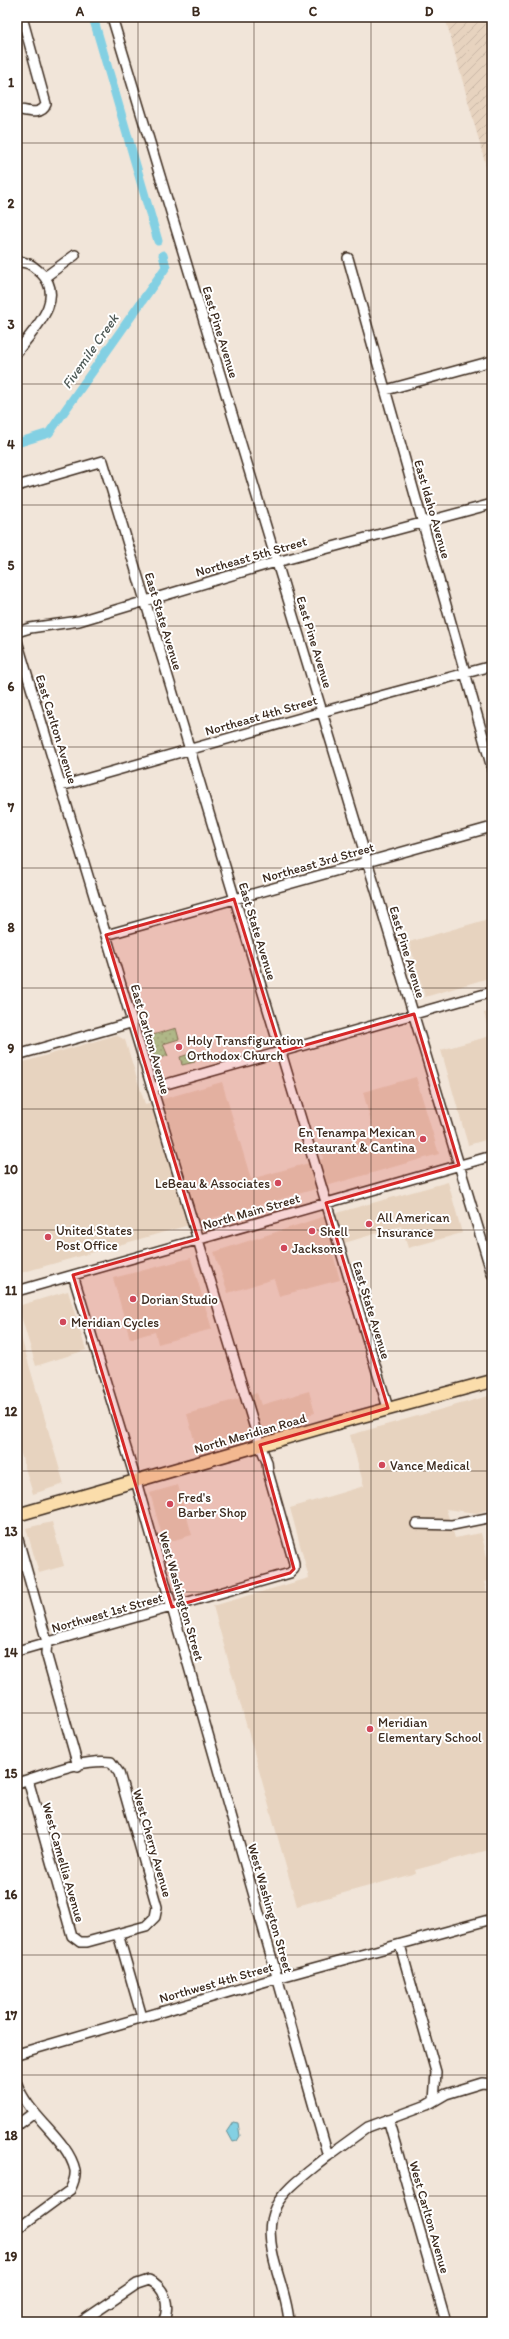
<svg xmlns="http://www.w3.org/2000/svg" width="509" height="2339" font-family="Itim,sans-serif">
<defs>
<pattern id="industrial-furrows" width="10" height="10" patternUnits="userSpaceOnUse"><rect width="10" height="10" fill="#e7d3bf"/><path d="M-1 1l2-2M0 10L10 0M9 11l2-2" fill="none" stroke="#c7b5a4"/></pattern>
<pattern id="grass-dots" width="8" height="8" patternUnits="userSpaceOnUse"><rect width="8" height="8" fill="#a5db9f"/><path d="M2 2h.1M6 6h.1" fill="none" stroke="#8fbc88" stroke-width="1.8" stroke-linecap="round"/></pattern>
</defs>
<rect width="100%" height="100%" fill="#f1e5d9"/>
<filter id="ink" filterUnits="userSpaceOnUse"><feTurbulence type="fractalNoise" baseFrequency=".025" numOctaves="2"/><feDisplacementMap in="SourceGraphic" scale="8" xChannelSelector="R" yChannelSelector="G"/><feConvolveMatrix kernelMatrix="1 2 1 2 8 2 1 2 1" color-interpolation-filters="sRGB"/></filter>
<g filter="url(#ink)">
<path fill="#e7d3bf" d="M492 918V977L425 997 409 942Z
M492 1011V1138L468 1145 441 1050 490 1036 484 1013Z
M116 1035 125 1040 145 1104 222 1082 251 1179 323 1159 321 1150 374 1134 363 1092 416 1077 439 1154 17 1274V1064Z
M448 1182 462 1233 408 1248 401 1226 331 1247 340 1280 279 1296 274 1279 228 1293 214 1252 322 1217Z
M191 1258 212 1329 158 1344 155 1332 130 1339 113 1278Z
M68 1291 86 1350 36 1366 18 1306Z
M17 1324 64 1484 33 1494 17 1441Z
M309 1391 315 1413 196 1447 187 1414 257 1393 261 1405Z
M492 1395V1509L476 1513 446 1509 455 1538 481 1533 492 1577V1580L484 1582 492 1610V1849L415 1870 416 1873 297 1906 213 1606 309 1578 290 1508 364 1486 350 1435Z
M178 1485 192 1535 164 1543 150 1493Z
M52 1522 64 1566 39 1573 26 1528Z"/>
<path fill="url(#industrial-furrows)" d="M445 17H492V188Z"/>
<path fill="url(#grass-dots)" stroke="#70825e" d="M145 1026 153 1035 176 1028 179 1039 163 1044 168 1056 155 1059Z
M193 1053 195 1062 182 1065 180 1057Z"/>
<path fill="#83d0e3" stroke="#668e94" d="M233 2122 238 2123 240 2136 237 2141 233 2142 227 2131Z"/>
<g fill="none" stroke-linecap="round" stroke-linejoin="round">
<path stroke="#83d0e3" stroke-width="9" d="M93 17 158 241
M17 443 49 433 166 267 163 255"/>
<g stroke="#3b2a1e" stroke-width="12">
<path id="minor" d="M112 17 492 1274
M17 109C27 111 42 116 46 104L22 17
M348 258 492 768
M17 262C28 261 33 266 41 273 67 299 33 330 17 352
M45 277 75 255
M386 390 492 361
M17 486 103 461 388 1408
M17 632 30 628 79 621 262 566 492 504
M17 641 260 1445 267 1462 268 1472 294 1563V1569L290 1573 17 1651
M61 786 336 708 492 666
M106 935 492 827
M17 1055 134 1022
M152 1088 492 992
M73 1275 136 1481 328 2156C280 2195 258 2205 277 2271 282 2288 288 2305 289 2322
M17 1291 492 1156
M416 1524 452 1525 492 1517
M17 1536 47 1642 46 1653 78 1766
M17 1783C45 1775 83 1758 111 1762L119 1773 157 1907 155 1917 146 1926 87 1942H80L72 1936 28 1780
M118 1934 142 2017
M400 1945 436 2072 434 2101
M17 2054 277 1978 492 1919
M17 2084C28 2116 68 2139 75 2170 76 2177 73 2184 70 2190L17 2229
M388 2119 446 2322
M17 2125 33 2113
M328 2156 368 2127 427 2105 446 2094 482 2083 492 2084
M81 2322 137 2284 149 2280C165 2287 171 2306 163 2322"/>
</g>
<g stroke="#3b2a1e" stroke-width="15">
<path id="major" d="M17 1515 351 1419 492 1381"/>
</g>
<use href="#minor" stroke="#fff" stroke-width="9"/>
<use href="#major" stroke="#fbddab" stroke-width="12"/>
</g>
</g>
<path fill="#d62828" fill-opacity="0.2" stroke="#d62828" stroke-width="3" stroke-linejoin="round" d="M234 899 281 1052 414 1014 459 1165 326 1203 388 1408 260 1445 294 1569 290 1573 172 1607 73 1275 198 1239 106 935Z"/>
<path fill="none" stroke="#3b2a1e" stroke-width="1" stroke-opacity="0.55" d="M138 17V2322M254 17V2322M371 17V2322M17 143H492M17 264H492M17 384H492M17 505H492M17 626H492M17 747H492M17 868H492M17 988H492M17 1109H492M17 1230H492M17 1351H492M17 1471H492M17 1592H492M17 1713H492M17 1834H492M17 1955H492M17 2075H492M17 2196H492"/>
<g fill="#d1495b" stroke="#fff" stroke-width="1.5">
<circle cx="179" cy="1047" r="4"/>
<circle cx="423" cy="1139" r="4"/>
<circle cx="278" cy="1183" r="4"/>
<circle cx="369" cy="1224" r="4"/>
<circle cx="312" cy="1231" r="4"/>
<circle cx="48" cy="1237" r="4"/>
<circle cx="284" cy="1248" r="4"/>
<circle cx="133" cy="1299" r="4"/>
<circle cx="63" cy="1322" r="4"/>
<circle cx="382" cy="1465" r="4"/>
<circle cx="170" cy="1504" r="4"/>
<circle cx="370" cy="1729" r="4"/>
</g>
<g text-anchor="middle" stroke-width="4" stroke-linejoin="round" paint-order="stroke">
<g font-size="13" fill="#3b2a1e" stroke="#fff">
<text transform="translate(221 332) rotate(73)" y="5">East Pine Avenue</text>
<text transform="translate(433 509) rotate(74)" y="5">East Idaho Avenue</text>
<text transform="translate(251 556) rotate(-16)" y="5">Northeast 5th Street</text>
<text transform="translate(164 621) rotate(73)" y="5">East State Avenue</text>
<text transform="translate(315 642) rotate(73)" y="5">East Pine Avenue</text>
<text transform="translate(261 715) rotate(-16)" y="5">Northeast 4th Street</text>
<text transform="translate(57 729) rotate(73)" y="5">East Carlton Avenue</text>
<text transform="translate(318 862) rotate(-16)" y="5">Northeast 3rd Street</text>
<text transform="translate(258 931) rotate(73)" y="5">East State Avenue</text>
<text transform="translate(408 952) rotate(73)" y="5">East Pine Avenue</text>
<text transform="translate(151 1039) rotate(74)" y="5">East Carlton Avenue</text>
<text transform="translate(251 1211) rotate(-16)" y="5">North Main Street</text>
<text transform="translate(372 1310) rotate(73)" y="5">East State Avenue</text>
<text transform="translate(250 1433) rotate(-16)" y="5">North Meridian Road</text>
<text transform="translate(182 1596) rotate(74)" y="5">West Washington Street</text>
<text transform="translate(107 1612) rotate(-16)" y="5">Northwest 1st Street</text>
<text transform="translate(153 1843) rotate(74)" y="5">West Cherry Avenue</text>
<text transform="translate(64 1862) rotate(74)" y="5">West Camellia Avenue</text>
<text transform="translate(271 1908) rotate(74)" y="5">West Washington Street</text>
<text transform="translate(216 1982) rotate(-16)" y="5">Northwest 4th Street</text>
<text transform="translate(430 2217) rotate(74)" y="5">West Carlton Avenue</text>
</g>
<g font-size="13" fill="#3b2a1e" stroke="#fff" text-anchor="start">
<text x="187" y="1045">Holy Transfiguration<tspan x="187" dy="15">Orthodox Church</tspan></text>
<text x="415" y="1137" text-anchor="end">En Tenampa Mexican<tspan x="415" dy="15">Restaurant &amp; Cantina</tspan></text>
<text x="270" y="1188" text-anchor="end">LeBeau &amp; Associates</text>
<text x="377" y="1222">All American<tspan x="377" dy="15">Insurance</tspan></text>
<text x="56" y="1235">United States<tspan x="56" dy="15">Post Office</tspan></text>
<text x="320" y="1236">Shell</text>
<text x="292" y="1253">Jacksons</text>
<text x="141" y="1304">Dorian Studio</text>
<text x="71" y="1327">Meridian Cycles</text>
<text x="390" y="1470">Vance Medical</text>
<text x="178" y="1502">Fred's<tspan x="178" dy="15">Barber Shop</tspan></text>
<text x="378" y="1727">Meridian<tspan x="378" dy="15">Elementary School</tspan></text>
</g>
<g font-size="14" font-style="italic" fill="#515c59" stroke="#fff">
<text transform="translate(90 351) rotate(-55)" y="5">Fivemile Creek</text>
</g>
</g>
<rect width="509" height="2339" fill="none" stroke="#fff" stroke-width="44"/>
<rect x="22" y="22" width="465" height="2295" fill="none" stroke="#3b2a1e" stroke-width="1.5"/>
<g font-size="13" text-anchor="middle" font-weight="bold" fill="#3b2a1e">
<text x="80" y="16">A</text>
<text x="196" y="16">B</text>
<text x="313" y="16">C</text>
<text x="429" y="16">D</text>
<text x="11" y="87">1</text>
<text x="11" y="208">2</text>
<text x="11" y="329">3</text>
<text x="11" y="449">4</text>
<text x="11" y="570">5</text>
<text x="11" y="691">6</text>
<text x="11" y="812">7</text>
<text x="11" y="932">8</text>
<text x="11" y="1053">9</text>
<text x="11" y="1174">10</text>
<text x="11" y="1295">11</text>
<text x="11" y="1416">12</text>
<text x="11" y="1536">13</text>
<text x="11" y="1657">14</text>
<text x="11" y="1778">15</text>
<text x="11" y="1899">16</text>
<text x="11" y="2020">17</text>
<text x="11" y="2140">18</text>
<text x="11" y="2261">19</text>
</g>
</svg>
